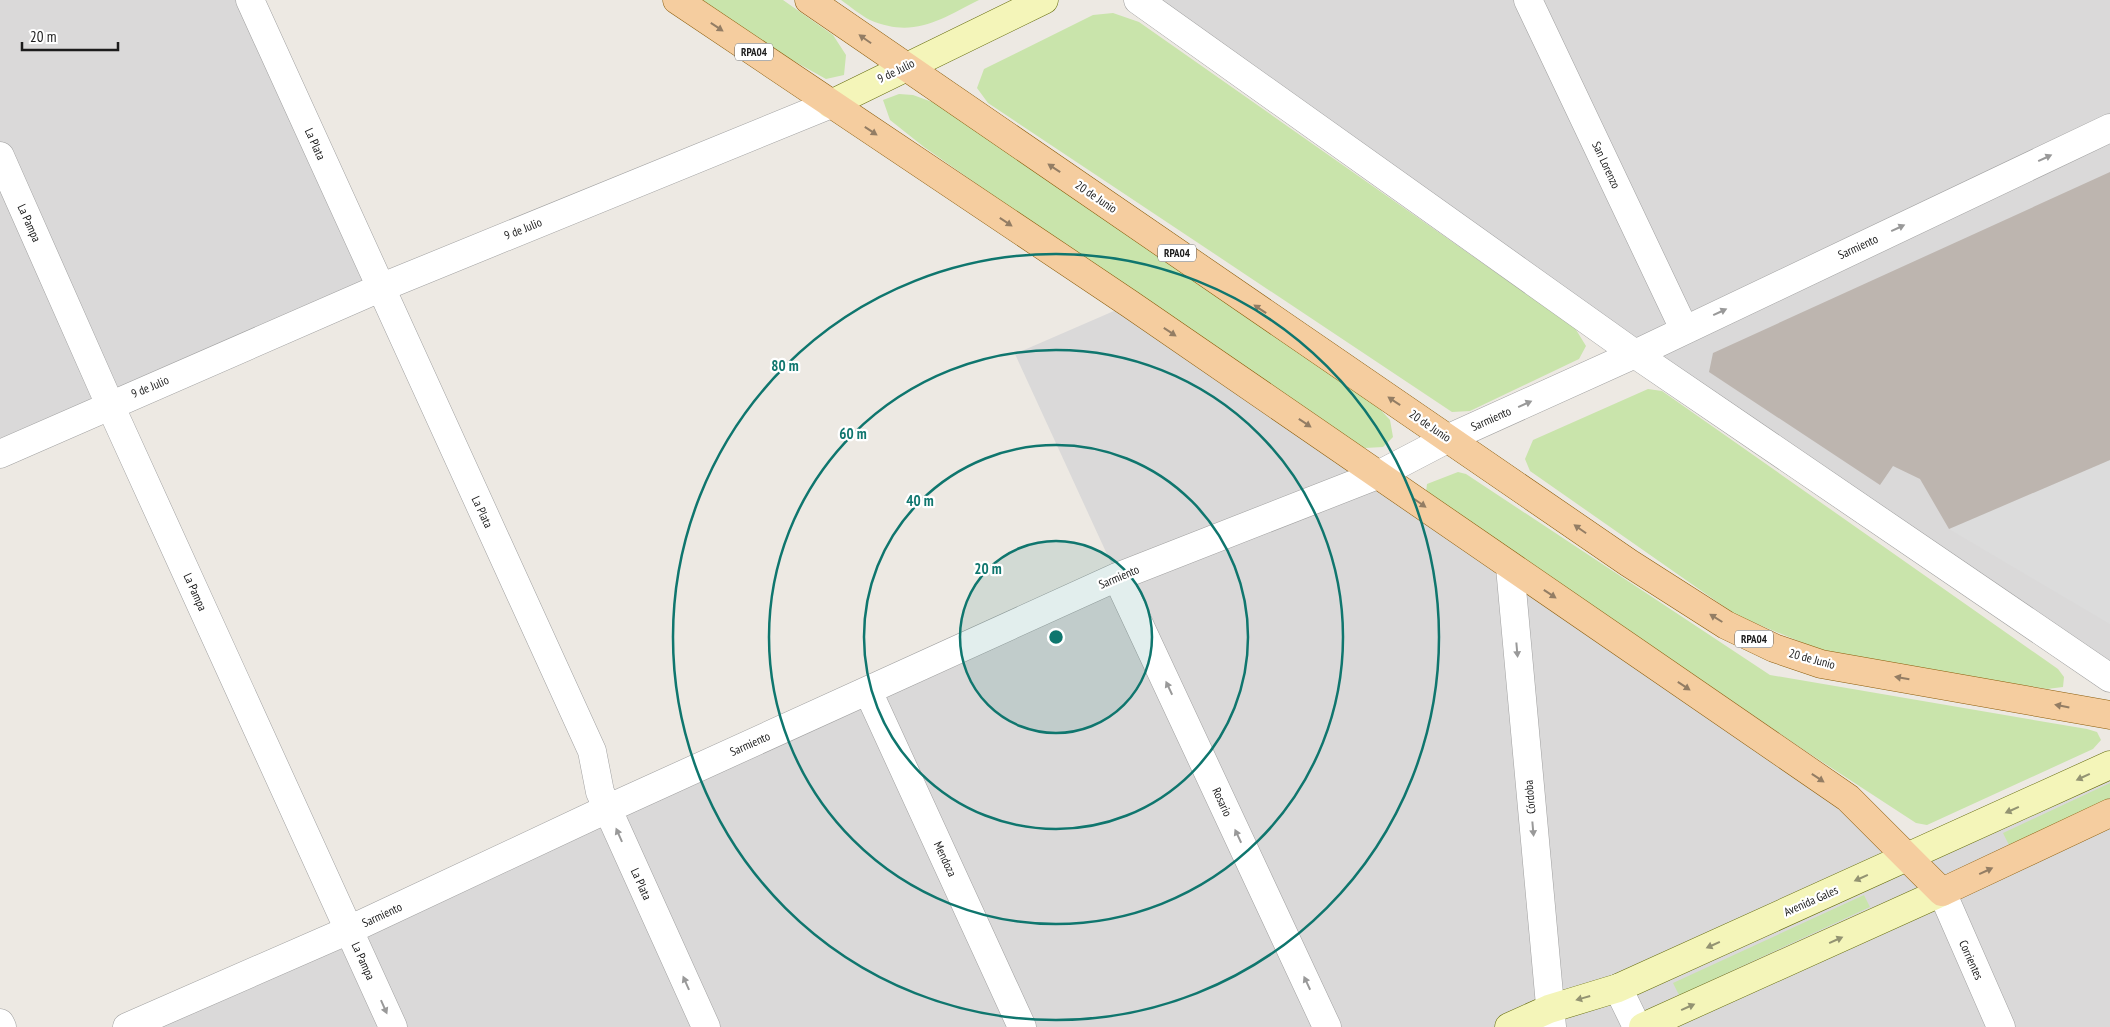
<svg xmlns="http://www.w3.org/2000/svg" width="2110" height="1027" font-family="'PT Sans Narrow',sans-serif">
<rect width="100%" height="100%" fill="#ede9e3"/>
<path fill="#dad9d9" d="M0 0H250L380 288 0 454Z
M1138 0H2110V678Z
M1130 304 1848 798 1906 858 2110 765V1027H127L1117 576 1015 354Z"/>
<path fill="#c9e4ab" d="M700 0H783L833 35 846 55 844 75 826 79 774 50Z
M841 0H979C941 19 914 39 870 20 860 15 850 6 841 0Z
M1113 13 1139 22 1575 328 1586 346 1579 359 1470 411 1452 412 988 103 977 88 984 69 1093 15Z
M899 94 913 95 935 103 1379 408 1390 420 1393 437 1383 447 1365 448 1345 442 924 147 890 120 883 100Z
M1648 389 1662 391 2058 669 2064 677 2063 687 2047 689 1860 659 1815 648 1736 615 1530 471 1525 459 1533 440Z
M1458 472 1466 474 1770 675 2087 729 2097 732 2101 740 2093 749 1927 825 1916 823 1804 750 1426 492 1427 484Z
M2110 783V798L2009 845 2003 833Z
M1864 895 1870 907 1679 995 1673 983Z"/>
<path fill="#dcdcdc" d="M2110 460V624L1949 529Z"/>
<path fill="#bdb5af" d="M2110 172V460L1949 529 1920 479 1893 466 1880 485 1709 372 1713 353Z"/>
<g fill="none" stroke-linecap="round" stroke-linejoin="round">
<g stroke="#a0a0a0" stroke-width="29">
<path id="street" d="M250 0 592 751 600 792 706 1027
M1138 0 1635 354 2110 678
M1528 0 1684 329
M0 156 110 405 393 1027
M0 454 380 288 831 104
M1510 567 1552 1027
M1117 577 1327 1027
M868 691 1022 1027
M1942 892 2001 1027
M1618 988 1637 1027
M0 1023 2 1027
M127 1027 349 930 607 809 1117 577 1380 474 1449 438 1635 354 2110 128"/>
</g>
<g stroke="#646b0c" stroke-width="29">
<path id="secondary" d="M831 104 1044 0
M1509 1027 1549 1009 1618 988 2110 765
M1643 1027 1942 892"/>
</g>
<g stroke="#8b5c0a" stroke-width="29">
<path id="primary" d="M677 0 1130 304 1848 798 1942 892 2110 813
M809 0 1629 563 1726 625 1774 648 1821 664 2110 715"/>
</g>
<use href="#street" stroke="#fff" stroke-width="28"/>
<use href="#secondary" stroke="#f4f5b9" stroke-width="28"/>
<use href="#primary" stroke="#f5cd9f" stroke-width="28"/>
</g>
<defs><path id="oneway-solid" d="M-6-.8H1V-3.2L6.5 0L1 3.2V.8H-6Z" transform="scale(1.25)"/></defs>
<g fill="#937d64">
<use href="#oneway-solid" transform="translate(717 27) rotate(34)"/>
<use href="#oneway-solid" transform="translate(865 39) rotate(-145)"/>
<use href="#oneway-solid" transform="translate(871 131) rotate(34)"/>
<use href="#oneway-solid" transform="translate(1054 168) rotate(-146)"/>
<use href="#oneway-solid" transform="translate(1006 222) rotate(34)"/>
<use href="#oneway-solid" transform="translate(1260 309) rotate(-146)"/>
<use href="#oneway-solid" transform="translate(1170 332) rotate(34)"/>
<use href="#oneway-solid" transform="translate(1394 401) rotate(-146)"/>
<use href="#oneway-solid" transform="translate(1305 423) rotate(34)"/>
<use href="#oneway-solid" transform="translate(1420 503) rotate(35)"/>
<use href="#oneway-solid" transform="translate(1580 529) rotate(-145)"/>
<use href="#oneway-solid" transform="translate(1550 594) rotate(34)"/>
<use href="#oneway-solid" transform="translate(1716 618) rotate(-148)"/>
<use href="#oneway-solid" transform="translate(1902 678) rotate(-170)"/>
<use href="#oneway-solid" transform="translate(1684 686) rotate(34)"/>
<use href="#oneway-solid" transform="translate(2062 706) rotate(-169)"/>
<use href="#oneway-solid" transform="translate(1818 778) rotate(34)"/>
<use href="#oneway-solid" transform="translate(1986 871) rotate(-25)"/>
</g>
<g fill="#999">
<use href="#oneway-solid" transform="translate(2045 158) rotate(-25)"/>
<use href="#oneway-solid" transform="translate(1898 228) rotate(-25)"/>
<use href="#oneway-solid" transform="translate(1720 312) rotate(-25)"/>
<use href="#oneway-solid" transform="translate(1525 404) rotate(-24)"/>
<use href="#oneway-solid" transform="translate(1517 650) rotate(85)"/>
<use href="#oneway-solid" transform="translate(1169 688) rotate(-115)"/>
<use href="#oneway-solid" transform="translate(1533 829) rotate(85)"/>
<use href="#oneway-solid" transform="translate(619 835) rotate(-114)"/>
<use href="#oneway-solid" transform="translate(1238 836) rotate(-115)"/>
<use href="#oneway-solid" transform="translate(686 983) rotate(-114)"/>
<use href="#oneway-solid" transform="translate(1307 983) rotate(-115)"/>
<use href="#oneway-solid" transform="translate(384 1007) rotate(66)"/>
</g>
<g fill="#939372">
<use href="#oneway-solid" transform="translate(2083 777) rotate(155)"/>
<use href="#oneway-solid" transform="translate(2012 810) rotate(156)"/>
<use href="#oneway-solid" transform="translate(1861 878) rotate(156)"/>
<use href="#oneway-solid" transform="translate(1836 940) rotate(-24)"/>
<use href="#oneway-solid" transform="translate(1713 945) rotate(156)"/>
<use href="#oneway-solid" transform="translate(1583 998) rotate(164)"/>
<use href="#oneway-solid" transform="translate(1688 1007) rotate(-24)"/>
</g>
<circle cx="1056" cy="637" r="96" fill="#0f766e" fill-opacity=".12"/>
<g fill="none" stroke="#0f766e" stroke-width="2.5">
<circle cx="1056" cy="637" r="96"/>
<circle cx="1056" cy="637" r="192"/>
<circle cx="1056" cy="637" r="287"/>
<circle cx="1056" cy="637" r="383"/>
</g>
<g text-anchor="middle" stroke-width="4.5" stroke-linejoin="round" paint-order="stroke">
<g fill="#fff" stroke="#606060" stroke-width="1">
<rect x="735" y="43.5" width="38" height="17" rx="4"/>
<rect x="1158" y="244.5" width="38" height="17" rx="4"/>
<rect x="1735" y="630.5" width="38" height="17" rx="4"/>
</g>
<g font-size="11" font-weight="bold" fill="#1c1c1c">
<text x="754" y="56">RPA04</text>
<text x="1177" y="257">RPA04</text>
<text x="1754" y="643">RPA04</text>
</g>
<g font-size="12" fill="#1c1c1c" stroke="#fff">
<text transform="translate(896 71) rotate(-26)" y="4">9 de Julio</text>
<text transform="translate(315 144) rotate(66)" y="4">La Plata</text>
<text transform="translate(1606 165) rotate(65)" y="4">San Lorenzo</text>
<text transform="translate(1096 197) rotate(34)" y="4">20 de Junio</text>
<text transform="translate(29 223) rotate(66)" y="4">La Pampa</text>
<text transform="translate(523 229) rotate(-22)" y="4">9 de Julio</text>
<text transform="translate(1858 247) rotate(-25)" y="4">Sarmiento</text>
<text transform="translate(150 387) rotate(-23)" y="4">9 de Julio</text>
<text transform="translate(1491 419) rotate(-24)" y="4">Sarmiento</text>
<text transform="translate(1430 426) rotate(34)" y="4">20 de Junio</text>
<text transform="translate(482 512) rotate(65)" y="4">La Plata</text>
<text transform="translate(1119 577) rotate(-23)" y="4">Sarmiento</text>
<text transform="translate(195 592) rotate(66)" y="4">La Pampa</text>
<text transform="translate(1812 659) rotate(15)" y="4">20 de Junio</text>
<text transform="translate(750 744) rotate(-24)" y="4">Sarmiento</text>
<text transform="translate(1530 797) rotate(-95)" y="4">Córdoba</text>
<text transform="translate(1222 802) rotate(65)" y="4">Rosario</text>
<text transform="translate(945 859) rotate(65)" y="4">Mendoza</text>
<text transform="translate(641 884) rotate(66)" y="4">La Plata</text>
<text transform="translate(1811 901) rotate(-24)" y="4">Avenida Gales</text>
<text transform="translate(382 915) rotate(-25)" y="4">Sarmiento</text>
<text transform="translate(1971 960) rotate(66)" y="4">Corrientes</text>
<text transform="translate(363 961) rotate(66)" y="4">La Pampa</text>
</g>
</g>
<circle cx="1056" cy="637" r="8" fill="#0f766e" stroke="#fff" stroke-width="2.5"/>
<g font-size="15" text-anchor="middle" font-weight="bold" fill="#0f766e" stroke="#fff" stroke-width="4.5" stroke-linejoin="round" paint-order="stroke">
<text x="785" y="371">80 m</text>
<text x="853" y="439">60 m</text>
<text x="920" y="506">40 m</text>
<text x="988" y="574">20 m</text>
</g>
<path d="M22 42v8h96v-8" fill="none" stroke="#1c1c1c" stroke-width="2.5"/>
<text x="30" y="42" font-size="15" fill="#1c1c1c" stroke="#ffffff" stroke-width="4" paint-order="stroke">20 m</text>
</svg>
